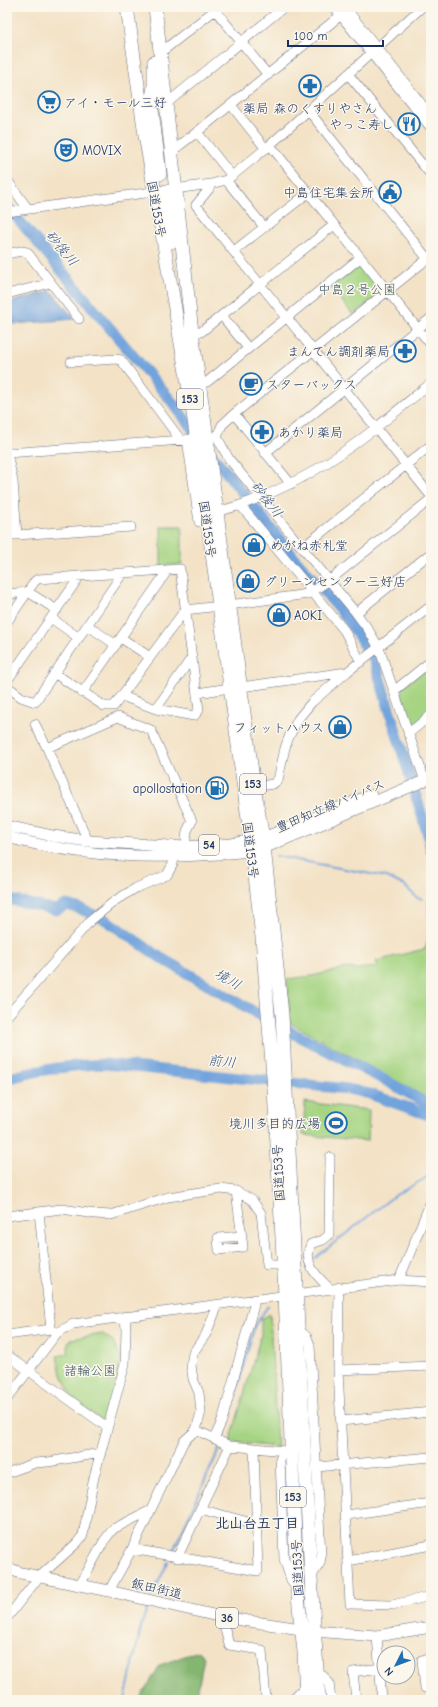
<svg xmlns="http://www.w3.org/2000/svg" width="438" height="1707" font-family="'Comic Neue','Klee One',sans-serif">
<rect width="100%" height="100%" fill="#fbf7ec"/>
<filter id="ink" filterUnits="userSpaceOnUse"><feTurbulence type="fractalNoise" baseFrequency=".025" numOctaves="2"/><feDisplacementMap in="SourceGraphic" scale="8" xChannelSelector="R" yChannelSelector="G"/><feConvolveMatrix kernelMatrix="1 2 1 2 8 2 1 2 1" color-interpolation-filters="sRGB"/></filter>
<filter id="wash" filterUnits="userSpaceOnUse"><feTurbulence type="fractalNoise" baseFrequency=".012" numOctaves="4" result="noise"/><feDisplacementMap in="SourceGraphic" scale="16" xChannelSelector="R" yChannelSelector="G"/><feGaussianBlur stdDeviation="0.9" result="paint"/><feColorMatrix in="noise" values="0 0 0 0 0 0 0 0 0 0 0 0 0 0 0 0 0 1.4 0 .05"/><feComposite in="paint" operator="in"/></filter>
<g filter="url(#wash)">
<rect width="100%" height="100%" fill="#f3e2c6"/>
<path fill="#a5d482" stroke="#608270" d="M360 263 383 292 353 315 331 287Z
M161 526H182V564L161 566Z
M431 665V711L410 728 398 691Z
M428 901H431V1100L290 1023 287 979 312 976 347 968 356 969 378 967 376 961 424 949C431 941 428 913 428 901Z
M305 1102 369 1110 368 1141 303 1135Z
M270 1314 277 1447 230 1442 261 1335V1319Z
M103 1334 113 1341 121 1359 106 1424 72 1398 60 1370 57 1356 68 1354V1342L70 1341V1339Z"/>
<path fill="#84b670" stroke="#507267" d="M198 1651 204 1657 197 1695 193 1700H139L160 1665Z"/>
<path fill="#71a3dc" stroke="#46699d" d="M51 291 75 319 14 324 8 303Z"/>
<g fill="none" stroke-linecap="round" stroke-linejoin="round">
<path stroke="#71a3dc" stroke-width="2" d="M276 856 387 877 405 886 417 898 422 899
M315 1258 394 1196 431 1175
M223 1439 255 1325 268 1306
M173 1551 221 1445
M152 1596 168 1562
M125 1700 141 1627 148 1604"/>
<path stroke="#71a3dc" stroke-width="11" d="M7 206 173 403 197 435
M207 448 296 560 345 615 374 660 428 835 431 850
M7 899 56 910 66 905 78 908 106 920 161 958 277 1025 383 1079 431 1106
M7 1079C36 1070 74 1065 105 1064L348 1089 370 1094 431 1116"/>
</g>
</g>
<g filter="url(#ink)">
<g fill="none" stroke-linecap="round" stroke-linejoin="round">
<g stroke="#676e82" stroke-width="10">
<path id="minor" d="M219 7 215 10 268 75
M334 7 431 128
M345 7 431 116
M160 53 215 10
M348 74 431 175
M166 104 284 7
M231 105 266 149
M308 110 431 263
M270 145 431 345
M171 152 197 132
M232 176 197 132 341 15
M7 180 28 209
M226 180 264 227
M211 184 209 189 196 205 431 496
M7 212 211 184 226 180 232 176 270 145 422 7
M234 251 308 193
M7 254 21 251 27 252 79 319
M7 294 51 283
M222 316 248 348
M192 332H201L334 225
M71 362 116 359 121 360 180 439
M207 382 360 258
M234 414 291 484
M187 439 199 522
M7 453 13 481 17 535 131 527
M7 453 196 439
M265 453 431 318
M241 506 344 630 361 662
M217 512C305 489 363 439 431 383
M7 535H17
M302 548 431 445
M7 594 28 592 57 610
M356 613 431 553
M51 618 79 638
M7 622 35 581 38 579 180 569 199 710 194 716 156 709 122 696
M87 625 116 645
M121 638 150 657
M54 673 104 706H114L185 610 229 605 308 594 330 580 431 499
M7 681 80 576
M7 686 21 697 35 702 122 574
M241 687 347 672
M394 691 431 661
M82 693 168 570
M198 693 229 688
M156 709 192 657
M35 724 47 748 88 841
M408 734 431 715
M47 748 118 717 151 730 192 821 187 831 185 847
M425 781 379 648 368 629 356 613 229 459 217 437 222 425 234 414 431 256
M254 787 273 784 278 780 285 748 289 737 298 719 312 702 347 672 431 606
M7 1016 90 921 116 900 136 888 167 875 173 864 174 857
M236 1191 243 1247 219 1250 218 1238 242 1236
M39 1212 51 1329
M7 1216 62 1209 95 1214 111 1215 168 1197 221 1189 236 1191 252 1200 261 1213 267 1265H283
M399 1280 431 1201
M339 1287 338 1370 350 1604 392 1605 431 1596
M329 1288C317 1276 302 1263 311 1244L323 1240 329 1235 330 1157
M299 1330 307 1337 310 1345 321 1556 320 1563 311 1577
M7 1335 51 1329 56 1332
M7 1355 107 1427
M338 1370 431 1366
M7 1399 57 1333 73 1324 399 1280 431 1282
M341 1421 431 1412
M214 1439 222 1421 254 1305V1299
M291 1443 280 1459 284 1559 291 1580 296 1586
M254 1448 285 1451
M316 1467 431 1457
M7 1473 35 1463 48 1462 101 1453
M200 1509 256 1524
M346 1515 431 1503
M132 1549 258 1571 254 1448 230 1446 196 1430
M177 1558 230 1446
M348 1561 431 1545
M80 1585 104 1541 113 1529 149 1511
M109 1591 132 1549 184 1441 196 1430 201 1412 199 1393 193 1379 191 1365 193 1353 206 1334 218 1305
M222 1617 229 1645 262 1650 266 1700
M7 1618 39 1577 77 1543 83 1535 94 1477 125 1364 126 1331 125 1316
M377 1636 382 1700
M431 1658 422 1660 425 1688 431 1686
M317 1675 323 1676 329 1683 331 1700
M294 1700V1698L305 1686
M356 1700 353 1672 380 1668"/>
</g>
<g stroke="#676e82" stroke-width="12">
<path id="major" d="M7 826 53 836 88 841 185 847 232 844 263 838 371 795
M7 837C70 854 135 859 200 855 222 854 243 853 264 848L431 778
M7 1568 21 1573 109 1591 222 1617 314 1631 377 1636 431 1627"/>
</g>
<g stroke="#676e82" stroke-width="14">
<path id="highway" d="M127 7 145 135 193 413 251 841 262 937 274 1089 285 1294 297 1587 304 1652 306 1700
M155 7 192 332 207 438 254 787 263 838 282 1014 311 1578 319 1700
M154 62V87L151 102 160 174
M166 191 171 242"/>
</g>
<use href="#minor" stroke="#fff" stroke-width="9"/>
<use href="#major" stroke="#fff" stroke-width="11"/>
<use href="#highway" stroke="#fff" stroke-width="13"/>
</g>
</g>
<defs>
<g id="pharmacy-ring" transform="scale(1.15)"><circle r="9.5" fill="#fbf7ec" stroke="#1f6fb2" stroke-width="1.5"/><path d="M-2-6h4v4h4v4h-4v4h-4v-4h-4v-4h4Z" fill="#1f6fb2"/></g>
<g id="supermarket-ring" transform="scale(1.15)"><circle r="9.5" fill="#fbf7ec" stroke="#1f6fb2" stroke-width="1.5"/><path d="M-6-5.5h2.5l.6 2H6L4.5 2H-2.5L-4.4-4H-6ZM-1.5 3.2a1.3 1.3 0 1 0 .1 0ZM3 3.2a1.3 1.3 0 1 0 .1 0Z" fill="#1f6fb2"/></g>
<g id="restaurant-ring" transform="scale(1.15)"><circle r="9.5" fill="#fbf7ec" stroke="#1f6fb2" stroke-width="1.5"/><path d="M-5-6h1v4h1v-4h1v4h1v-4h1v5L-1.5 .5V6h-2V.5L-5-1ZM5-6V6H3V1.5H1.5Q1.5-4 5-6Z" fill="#1f6fb2"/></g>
<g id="theatre-ring" transform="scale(1.15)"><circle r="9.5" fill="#fbf7ec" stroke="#1f6fb2" stroke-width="1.5"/><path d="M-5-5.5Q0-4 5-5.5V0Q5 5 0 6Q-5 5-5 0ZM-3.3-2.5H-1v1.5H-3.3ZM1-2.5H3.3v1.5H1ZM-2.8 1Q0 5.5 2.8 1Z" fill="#1f6fb2"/></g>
<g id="civic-ring" transform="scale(1.15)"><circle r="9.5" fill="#fbf7ec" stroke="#1f6fb2" stroke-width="1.5"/><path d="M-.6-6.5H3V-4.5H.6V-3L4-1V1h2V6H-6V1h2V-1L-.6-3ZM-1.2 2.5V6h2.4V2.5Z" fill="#1f6fb2"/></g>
<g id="cafe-ring" transform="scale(1.15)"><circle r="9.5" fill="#fbf7ec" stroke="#1f6fb2" stroke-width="1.5"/><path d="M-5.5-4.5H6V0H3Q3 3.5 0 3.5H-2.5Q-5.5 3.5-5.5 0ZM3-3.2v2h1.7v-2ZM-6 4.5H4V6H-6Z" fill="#1f6fb2"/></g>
<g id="shop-ring" transform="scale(1.15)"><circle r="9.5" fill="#fbf7ec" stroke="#1f6fb2" stroke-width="1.5"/><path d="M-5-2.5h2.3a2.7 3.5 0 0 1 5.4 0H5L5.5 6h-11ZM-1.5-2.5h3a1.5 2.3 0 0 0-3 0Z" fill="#1f6fb2"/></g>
<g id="fuel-ring" transform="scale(1.15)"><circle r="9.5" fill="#fbf7ec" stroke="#1f6fb2" stroke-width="1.5"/><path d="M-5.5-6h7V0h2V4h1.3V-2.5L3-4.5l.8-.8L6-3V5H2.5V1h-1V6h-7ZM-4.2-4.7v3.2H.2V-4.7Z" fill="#1f6fb2"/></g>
<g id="stadium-ring" transform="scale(1.15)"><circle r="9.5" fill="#fbf7ec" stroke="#1f6fb2" stroke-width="1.5"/><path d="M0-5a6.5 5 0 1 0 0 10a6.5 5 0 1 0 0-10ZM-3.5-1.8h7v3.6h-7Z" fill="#1f6fb2"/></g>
</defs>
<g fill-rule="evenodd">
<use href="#pharmacy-ring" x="310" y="86"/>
<use href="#supermarket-ring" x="49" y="102"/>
<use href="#restaurant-ring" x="409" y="124"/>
<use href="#theatre-ring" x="66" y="150"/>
<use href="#civic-ring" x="390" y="192"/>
<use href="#pharmacy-ring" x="405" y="351"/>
<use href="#cafe-ring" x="251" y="384"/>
<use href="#pharmacy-ring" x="262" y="432"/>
<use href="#shop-ring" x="254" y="545"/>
<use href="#shop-ring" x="248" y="581"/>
<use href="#shop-ring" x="279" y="615"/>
<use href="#shop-ring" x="340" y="727"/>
<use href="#fuel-ring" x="217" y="788"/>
<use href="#stadium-ring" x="336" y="1123"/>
</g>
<g text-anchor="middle" stroke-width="3" stroke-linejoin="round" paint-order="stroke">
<g fill="#fbf7ec" stroke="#5e6b89" stroke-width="1">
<rect x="177" y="389" width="26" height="20" rx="3"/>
<rect x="240" y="774" width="26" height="20" rx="3"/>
<rect x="199" y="835" width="20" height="20" rx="3"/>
<rect x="280" y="1487" width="26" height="20" rx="3"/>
<rect x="216" y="1608" width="22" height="20" rx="3"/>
</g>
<g font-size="12" font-weight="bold" fill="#1b2f5e">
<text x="190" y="403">153</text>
<text x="253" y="788">153</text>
<text x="209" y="849">54</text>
<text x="293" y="1501">153</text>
<text x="227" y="1622">36</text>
</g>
<g font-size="13" fill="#1b2f5e" stroke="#fbf7ec" text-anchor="start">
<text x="64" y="107">アイ・モール三好</text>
<text x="310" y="113" text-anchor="middle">薬局 森のくすりやさん</text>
<text x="394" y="129" text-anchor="end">やっこ寿し</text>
<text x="82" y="155">MOVIX</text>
<text x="374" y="197" text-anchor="end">中島住宅集会所</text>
<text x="390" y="356" text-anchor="end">まんてん調剤薬局</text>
<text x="266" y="389">スターバックス</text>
<text x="278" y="437">あかり薬局</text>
<text x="270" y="550">めがね赤札堂</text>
<text x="264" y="586">グリーンセンター三好店</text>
<text x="294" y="620">AOKI</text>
<text x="324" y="732" text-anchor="end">フィットハウス</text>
<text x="202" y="793" text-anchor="end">apollostation</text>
<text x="320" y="1128" text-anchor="end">境川多目的広場</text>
</g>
<g font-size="13" fill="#1b2f5e" stroke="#fbf7ec">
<text transform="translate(157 209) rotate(80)" y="5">国道153号</text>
<text transform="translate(208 529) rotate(82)" y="5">国道153号</text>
<text transform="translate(330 805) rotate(-23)" y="5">豊田知立線バイパス</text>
<text transform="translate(251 850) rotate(83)" y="5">国道153号</text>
<text transform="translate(278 1173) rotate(-93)" y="5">国道153号</text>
<text transform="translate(297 1568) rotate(-93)" y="5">国道153号</text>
<text transform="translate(157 1588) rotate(13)" y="5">飯田街道</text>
</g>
<g font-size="13" fill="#3e5867" stroke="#fbf7ec">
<text x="357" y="294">中島２号公園</text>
<text x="90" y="1375">諸輪公園</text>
</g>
<g font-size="14" font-style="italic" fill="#39588a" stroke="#fbf7ec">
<text transform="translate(62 248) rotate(50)" y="5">砂後川</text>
<text transform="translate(267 499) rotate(52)" y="5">砂後川</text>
<text transform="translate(228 979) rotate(30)" y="5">境川</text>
<text transform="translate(222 1061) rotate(6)" y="5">前川</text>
</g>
<g font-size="14" font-weight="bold" fill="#1b2f5e" stroke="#fbf7ec">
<text x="257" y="1528">北山台五丁目</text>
</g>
</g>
<rect width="438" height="1707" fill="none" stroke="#fbf7ec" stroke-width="24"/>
<g transform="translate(396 1665) rotate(228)"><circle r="19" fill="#fbf7ec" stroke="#a1a7b3"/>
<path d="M0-3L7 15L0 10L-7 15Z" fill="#1f6fb2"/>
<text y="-6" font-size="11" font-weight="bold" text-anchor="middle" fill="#1b2f5e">N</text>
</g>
<path d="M288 40v6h95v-6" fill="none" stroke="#1b2f5e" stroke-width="2"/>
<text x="294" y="40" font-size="12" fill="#1b2f5e" stroke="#fbf7ec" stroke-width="3" paint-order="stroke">100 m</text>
</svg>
